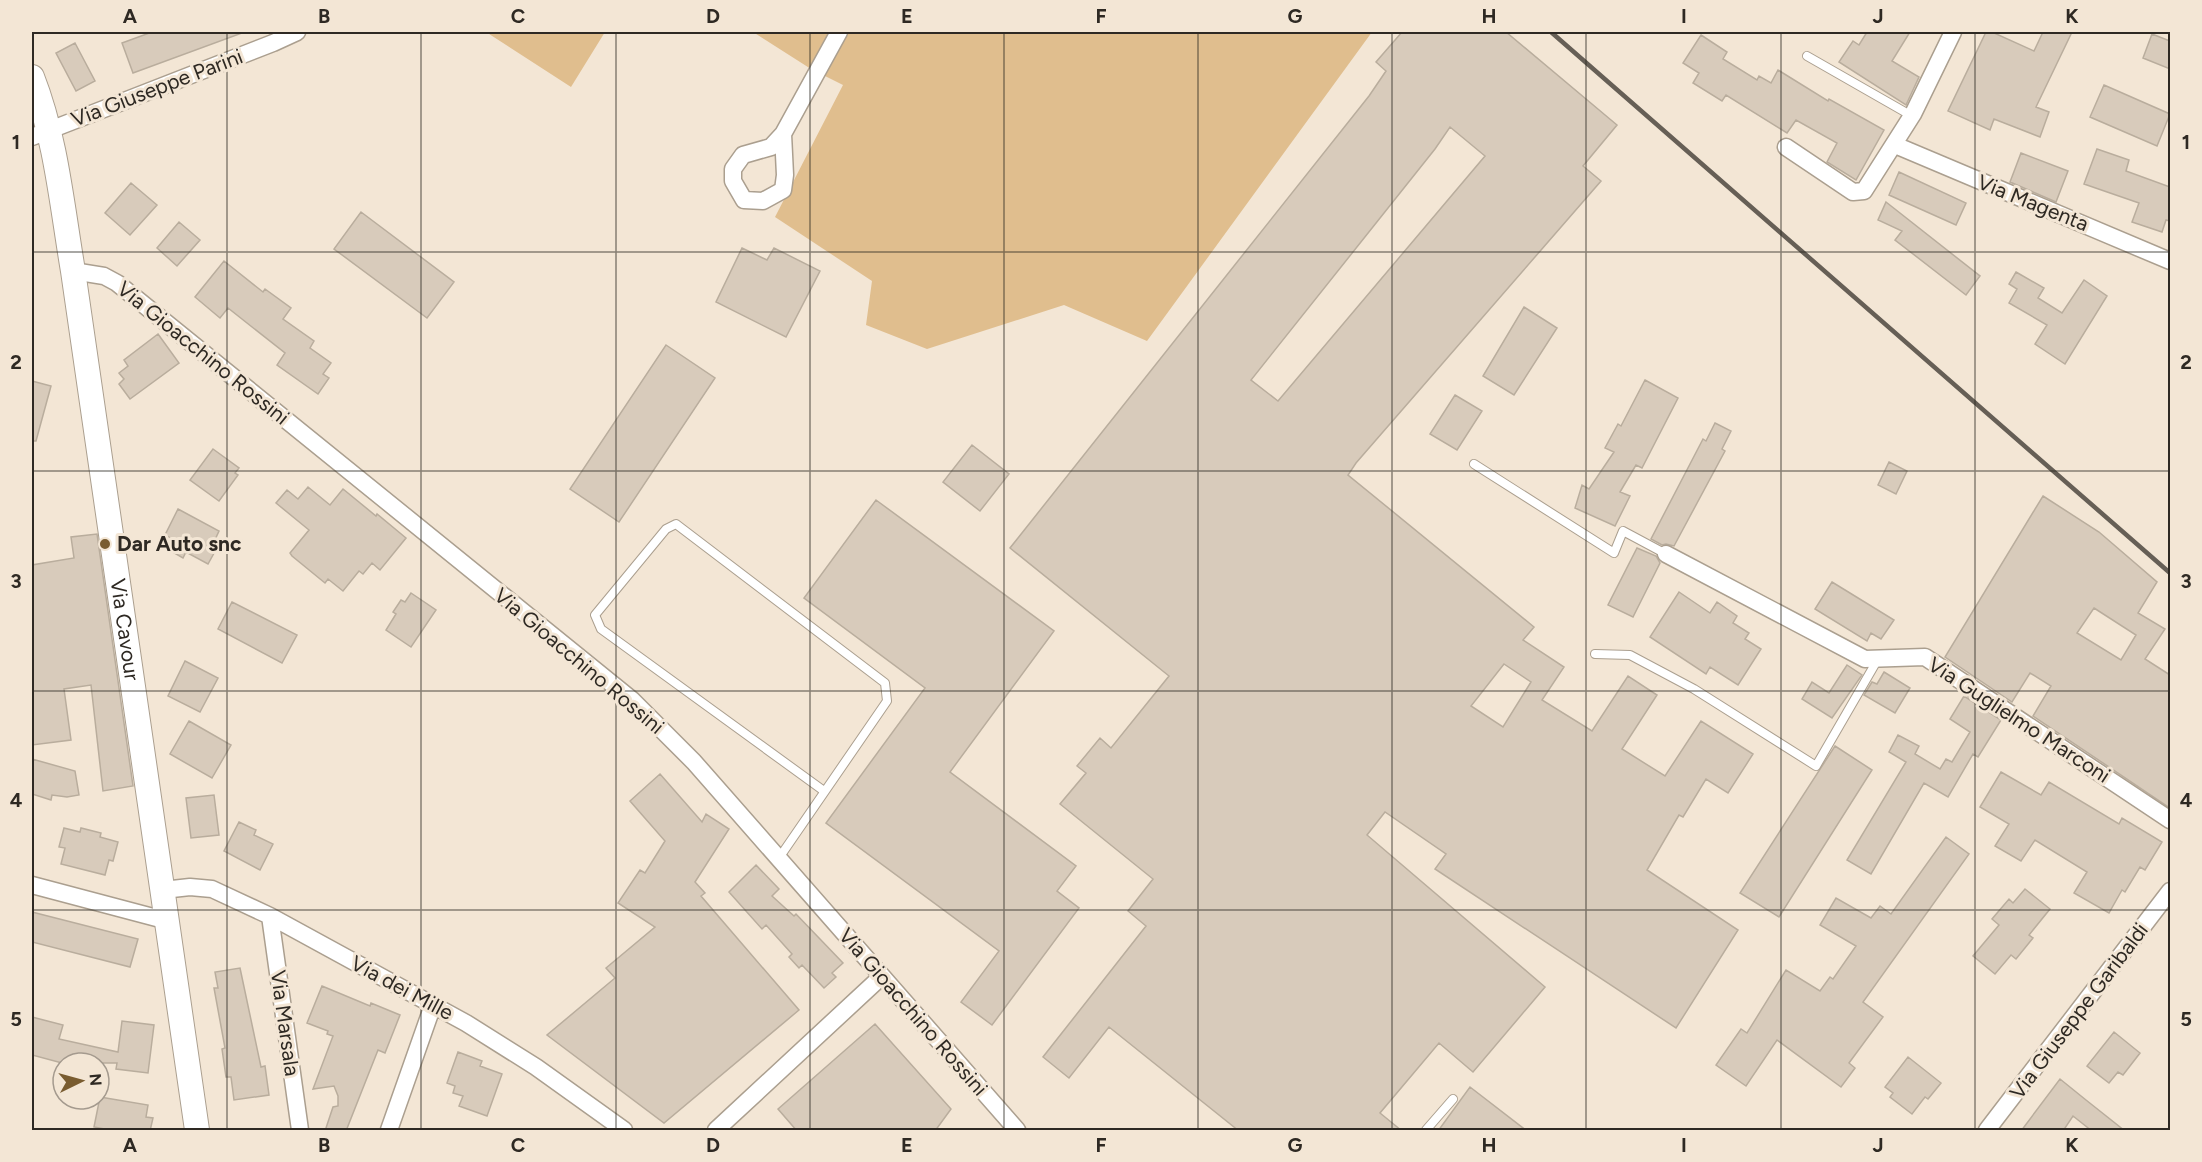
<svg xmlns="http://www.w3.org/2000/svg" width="2202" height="1162" font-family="Figtree,sans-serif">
<rect width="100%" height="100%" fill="#f3e6d5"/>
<path fill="#e0be8e" d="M486 32H605L571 87Z
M753 32H1372L1147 341 1064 305 927 349 866 325 872 281 775 217 843 85 811 69Z"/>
<path fill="#d8cbbb" stroke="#b9ad9d" stroke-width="1.5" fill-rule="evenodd" d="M152 32H241L242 33 133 73 122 43Z
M1402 32H1506L1617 125 1583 166 1601 181 1356 463 1348 475 1534 627 1523 640 1564 667 1542 700 1592 731 1628 676 1657 695 1622 749 1665 776 1701 721 1753 754 1728 793 1706 779 1683 817 1679 815 1647 870 1738 930 1676 1028 1435 869 1446 854 1385 812 1367 835 1545 987 1473 1072 1439 1043 1380 1113 1402 1131H1239L1109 1027 1069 1078 1043 1057 1146 926 1128 911 1153 879 1060 804 1086 773 1077 766 1100 738 1111 748 1169 676 1010 548 1369 96 1386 71 1376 62ZM1450 127 1485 156 1278 401 1251 380 1435 149ZM1504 664 1531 682 1503 727 1471 706Z
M1867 32H1910L1892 61 1919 77 1906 105 1839 62 1853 41 1859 45Z
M1986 32H1992L2034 51 2043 32H2072L2036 107 2049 112 2040 137 1994 119 1990 130 1948 111Z
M2152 34 2170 41V69L2143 58Z
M1701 35 1727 52 1723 59 1757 80 1759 76 1771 83 1778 70 1828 101 1829 99 1884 130 1856 180 1827 162 1837 143 1796 120 1787 133 1726 95 1722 101 1693 83 1699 73 1683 63Z
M75 43 95 81 76 91 56 53Z
M2104 85 2170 114 2157 146 2090 117Z
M2097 149 2129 160 2126 171 2170 187V221L2166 220 2162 232 2132 222 2139 203 2084 184Z
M2021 153 2068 171 2056 202 2010 182Z
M1899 172 1966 203 1956 225 1889 195Z
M131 183 157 205 130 235 105 213Z
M1886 202 1980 276 1966 295 1895 240 1902 231 1878 220Z
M361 212 454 282 427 318 334 249Z
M179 222 200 240 177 266 157 248Z
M742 248 767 260 774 248 820 271 786 337 716 302Z
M224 261 263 292 265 289 291 308 283 319 314 341 310 348 331 363 323 374 329 378 318 394 277 365 285 353 228 308 220 318 195 297Z
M2016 272 2044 288 2038 298 2062 313 2084 280 2107 296 2065 364 2035 344 2047 325 2009 303 2017 289 2009 284Z
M1524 307 1557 328 1514 395 1483 376Z
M158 334 179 363 130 399 119 384 124 379 119 373 128 366 124 360Z
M666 345 715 378 619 522 570 489Z
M1645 380 1678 398 1642 468 1636 465 1620 492 1630 496 1615 526 1575 508 1582 485 1589 489 1614 452 1605 448 1618 424 1621 426Z
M32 381 51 386 36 441H32Z
M1455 395 1482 411 1457 450 1430 434Z
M1715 423 1731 431 1722 449 1725 451 1674 546 1666 544 1662 545 1651 539 1703 439 1706 441Z
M972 445 1009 474 980 511 943 482Z
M213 449 239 468 235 473 238 475 219 501 190 480Z
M1889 462 1907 471 1896 494 1878 485Z
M308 487 330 505 343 489 376 516 377 514 406 538 380 570 372 563 363 574 359 571 343 591 328 579 325 583 292 556 290 553 309 530 276 503 287 490 298 499Z
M2043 496 2099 532 2157 582 2138 613 2165 629 2145 659 2170 675V808L2033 716 2051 686 2030 673 2012 702 1945 657ZM2094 608 2136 635 2121 660 2077 633Z
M876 500 1054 631 950 772 1076 866 1057 891 1079 908 992 1025 961 1002 999 951 826 823 925 688 804 598Z
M178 509 219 531 213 544 218 546 208 564 186 552 183 558 169 550 174 540 165 535Z
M97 534 133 786 103 791 91 685 64 689 71 740 32 745V565L74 558 71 537Z
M1637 548 1656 556 1660 563 1633 617 1608 605Z
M1832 582 1894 620 1881 639 1871 633 1867 641 1815 609Z
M1679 592 1710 613 1717 602 1737 616 1733 623 1749 633 1745 639 1761 649 1738 685 1710 667 1706 674 1650 637Z
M411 593 436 610 411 647 386 630 396 614 393 612 401 600 405 602Z
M232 602 297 635 282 663 218 629Z
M185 661 218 678 200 712 168 696Z
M1847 665 1862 675 1832 718 1802 699 1812 682 1829 693Z
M1884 672 1910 688 1895 713 1864 695 1872 682 1877 684Z
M1964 696 2001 720 1978 757 1973 754 1948 797 1924 783 1871 874 1847 860 1906 762 1889 752 1898 735 1919 746 1915 754 1940 769 1946 759 1952 762 1970 732 1950 719Z
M189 721 231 745 212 778 170 754Z
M1835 746 1872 770 1779 917 1740 893Z
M32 759 75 771 79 795 67 797 52 795 51 800 32 794Z
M2001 772 2041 795 2049 782 2119 824 2122 818 2162 842 2145 870 2140 867 2125 892 2122 890 2109 913 2074 893 2087 872 2035 840 2021 861 1995 846 2009 824 1980 807Z
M660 774 702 822 706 814 729 829 695 882 705 893 701 896 799 1010 664 1123 547 1035 615 978 606 968 655 927 618 903 640 870 645 873 665 841 630 801Z
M214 795 219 835 191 838 186 798Z
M239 822 256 830 254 835 273 844 260 870 224 851Z
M64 828 80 832 81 828 101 833 100 837 118 842 113 861 109 860 105 875 61 864 65 848 59 847Z
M1946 837 1969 854 1863 1002 1883 1017 1849 1063 1855 1068 1841 1087 1777 1040 1746 1086 1716 1065 1741 1029 1747 1033 1786 970 1820 991 1830 977 1833 979 1856 946 1820 925 1836 898 1871 918 1880 906 1891 914Z
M756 865 779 889 772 896 794 916 796 914 843 963 832 973 836 977 824 988 802 965 799 968 789 957 792 954 766 925 762 929 729 892Z
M2025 889 2050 909 2029 935 2033 938 2016 959 2011 955 1995 974 1973 956 1999 925 1992 919 2009 899 2013 903Z
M32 912 138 939 130 967 32 942Z
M240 968 261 1067 265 1066 269 1095 234 1100 231 1077H226L222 1049 225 1048 214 988H218L215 972Z
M322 986 370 1006 371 1003 400 1015 385 1053 378 1050 346 1131H325L333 1107 338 1106V1096L334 1086 313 1089 333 1036 327 1034 328 1031 307 1023Z
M32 1017 63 1025 59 1039 118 1052 122 1021 154 1025 148 1073 116 1069 117 1063H62L32 1055Z
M875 1024 951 1109 935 1131H797L778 1109Z
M2114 1032 2140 1053 2123 1075 2118 1072 2109 1083 2087 1066Z
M458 1052 482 1061 480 1066 502 1074 487 1116 459 1106 463 1096 453 1093 455 1086 447 1083Z
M1908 1057 1941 1083 1928 1099 1925 1097 1912 1114 1890 1097 1893 1093 1885 1087Z
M2060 1079 2086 1100 2125 1131H2092L2073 1116 2063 1131H2021Z
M1470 1087 1527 1131H1438Z
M100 1097 148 1105 146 1117 153 1118 150 1131H115L94 1127Z"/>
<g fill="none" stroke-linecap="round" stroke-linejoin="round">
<g stroke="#ab9f8f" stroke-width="10">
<path id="lane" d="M1807 56 1912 116
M1474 464 1614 553 1623 531 1666 554
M1595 654 1630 655 1694 689 1816 766 1878 659
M779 858 887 701 885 683 676 524 666 529 595 615 601 629 824 791
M1426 1130 1453 1099"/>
</g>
<g stroke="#ab9f8f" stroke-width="19">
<path id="street" d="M783 134 785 175 783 190 763 201 744 200 733 181V169L743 155 771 147 783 134 839 32
M32 137 273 43 297 32
M1895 145 2170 261
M1786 147 1853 192 1864 191 1913 114 1953 32
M73 271 104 276 117 283 632 700 694 762 1017 1130
M1666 554 1865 659 1925 657 2170 820
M32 885 168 921
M163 890 190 887 212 889 270 916 466 1023 536 1067 624 1130
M270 916 300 1130
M389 1130 433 1005
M716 1130 881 977
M1987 1130 2170 891"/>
</g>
<g stroke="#ab9f8f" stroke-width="26">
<g id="secondary">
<path id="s1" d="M32 77C56 138 62 206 73 271L197 1130"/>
</g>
</g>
<use href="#lane" stroke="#fff" stroke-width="8"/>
<use href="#street" stroke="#fff" stroke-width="16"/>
<use href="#secondary" stroke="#fff" stroke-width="24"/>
<path stroke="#665f56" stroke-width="4.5" d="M1551 32 2170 573"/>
</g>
<path fill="none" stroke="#2e2923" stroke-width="1.5" stroke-opacity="0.55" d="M227 32V1130M421 32V1130M616 32V1130M810 32V1130M1004 32V1130M1198 32V1130M1392 32V1130M1586 32V1130M1781 32V1130M1975 32V1130M32 252H2170M32 471H2170M32 691H2170M32 910H2170"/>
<circle fill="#795c30" stroke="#f3e6d5" stroke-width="2" cx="105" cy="544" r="6"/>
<g text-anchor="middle" stroke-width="6" stroke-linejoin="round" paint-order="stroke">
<g font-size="21" fill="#2e2923" stroke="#f3e6d5">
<text transform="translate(157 88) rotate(-21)" y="7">Via Giuseppe Parini</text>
<text transform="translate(2033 203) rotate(22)" y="7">Via Magenta</text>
<text transform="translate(203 353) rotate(39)" y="7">Via Gioacchino Rossini</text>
<text dy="7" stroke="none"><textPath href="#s1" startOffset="561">Via Cavour</textPath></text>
<text transform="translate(579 661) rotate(40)" y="7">Via Gioacchino Rossini</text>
<text transform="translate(2019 720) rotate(33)" y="7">Via Guglielmo Marconi</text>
<text transform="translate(402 988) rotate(28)" y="7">Via dei Mille</text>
<text transform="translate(2079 1011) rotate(-53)" y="7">Via Giuseppe Garibaldi</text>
<text transform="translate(913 1012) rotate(49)" y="7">Via Gioacchino Rossini</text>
<text transform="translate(285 1023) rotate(82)" y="7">Via Marsala</text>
</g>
<g font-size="21" font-weight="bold" fill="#2e2923" stroke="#f3e6d5" text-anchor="start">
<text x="117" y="551">Dar Auto snc</text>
</g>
</g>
<rect width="2202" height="1162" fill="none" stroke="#f3e6d5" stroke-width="66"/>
<g transform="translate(81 1081) rotate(85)"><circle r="28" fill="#f3e6d5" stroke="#a49a8e" stroke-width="1.5"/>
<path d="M0-4.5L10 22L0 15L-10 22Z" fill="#795c30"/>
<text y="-9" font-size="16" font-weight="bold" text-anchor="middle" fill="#2e2923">N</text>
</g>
<rect x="33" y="33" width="2136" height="1096" fill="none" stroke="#2e2923" stroke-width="2"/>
<g font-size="20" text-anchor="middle" font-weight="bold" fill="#2e2923">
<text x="130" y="23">A</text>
<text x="324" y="23">B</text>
<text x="518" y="23">C</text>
<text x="713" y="23">D</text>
<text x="907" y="23">E</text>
<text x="1101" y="23">F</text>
<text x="1295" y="23">G</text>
<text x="1489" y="23">H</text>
<text x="1684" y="23">I</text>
<text x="1878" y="23">J</text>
<text x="2072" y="23">K</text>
<text x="16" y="149">1</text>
<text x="2186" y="149">1</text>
<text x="16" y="369">2</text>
<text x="2186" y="369">2</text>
<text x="16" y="588">3</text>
<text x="2186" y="588">3</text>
<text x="16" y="807">4</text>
<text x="2186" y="807">4</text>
<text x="16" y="1026">5</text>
<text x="2186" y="1026">5</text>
<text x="130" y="1152">A</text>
<text x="324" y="1152">B</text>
<text x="518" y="1152">C</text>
<text x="713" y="1152">D</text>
<text x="907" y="1152">E</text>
<text x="1101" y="1152">F</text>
<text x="1295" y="1152">G</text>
<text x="1489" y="1152">H</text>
<text x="1684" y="1152">I</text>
<text x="1878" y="1152">J</text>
<text x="2072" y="1152">K</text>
</g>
</svg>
